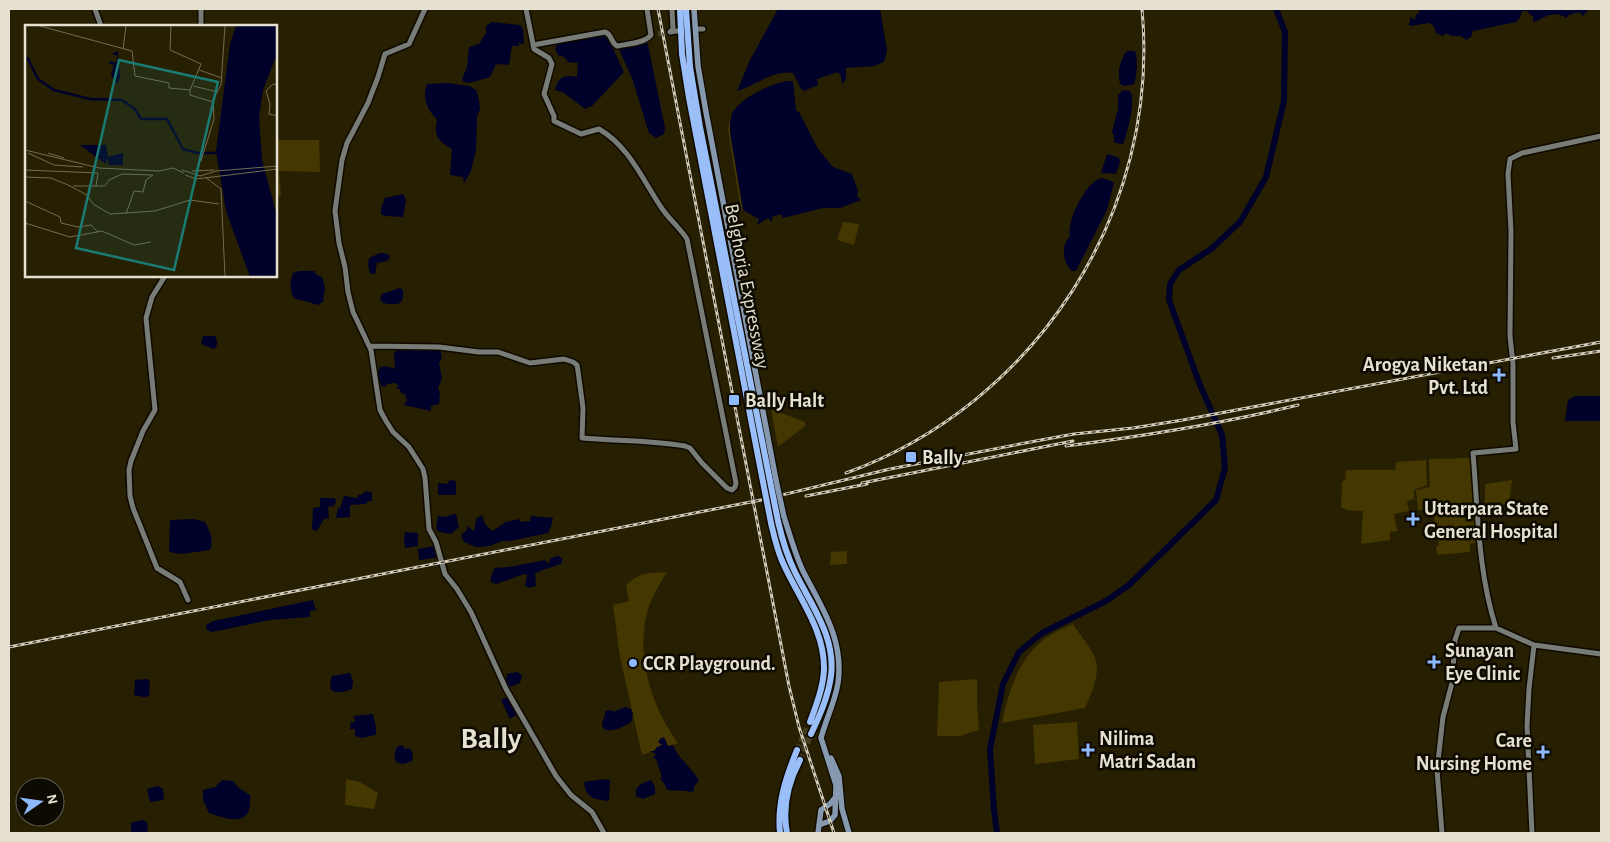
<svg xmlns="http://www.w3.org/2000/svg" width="1610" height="842" font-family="'Alegreya Sans',sans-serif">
<rect width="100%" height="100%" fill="#271f02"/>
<path fill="#443700" d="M731 115 730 129 743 210 741 211 728 129Z
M276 140H319L320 172 279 171 281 196 276 197Z
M843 222 859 224 854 245 837 240Z
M771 409 805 422V426L778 447Z
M1472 458 1479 542 1470 544V552L1437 555 1436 546H1439L1438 538H1436L1435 530H1431V525L1435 524 1434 516H1429L1428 509 1418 510 1416 490 1430 487 1429 459Z
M1426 460 1427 485 1414 490V499L1407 501 1409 511 1394 514 1397 531 1390 532V540L1361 544 1363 511 1346 510V509L1341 508 1342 481H1345L1346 470H1395L1396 462Z
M1512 480 1509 504 1485 507V484Z
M847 551V564L830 565 831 552Z
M667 572C660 584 652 596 648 609 635 655 651 706 678 743L642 755 620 657 613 605 629 601 626 585C640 572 649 573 667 572Z
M1073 624C1079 634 1091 647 1095 658 1101 674 1091 694 1085 708L1002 723C1009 689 1020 653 1052 634 1058 630 1066 627 1073 624Z
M977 679V703L979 730 960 736H937L939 682Z
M1077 722 1079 759 1035 764 1033 725Z
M346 779 360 782 378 793 374 809 345 805Z"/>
<path fill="#00012a" d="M778 9H880L887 51 884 62 874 66 846 68V79L842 84 841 76 838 72 817 79 818 85 804 91 801 89 793 73C775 69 754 86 737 91L750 60Z
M1426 9H1454L1455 12 1456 9H1593L1587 11 1583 16 1579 12 1569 15 1566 18C1556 10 1545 16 1535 22L1533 21V16L1529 14 1528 11H1522L1520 18 1516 22 1473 31 1471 37 1466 40 1461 36H1452L1446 33 1443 36 1436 33 1434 26 1429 23 1411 26 1408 24 1410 23V17L1415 20 1416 14H1418L1420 10H1425Z
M492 22 520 25 523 29 524 44 519 43V46H512L509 65 496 64 490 77 469 83 463 82 462 79 467 67 469 47 479 44 486 33V26Z
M602 35 607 36 624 72 592 106 585 109 564 93 555 90C558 77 565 74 577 77L578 63 568 62 564 57 558 55 555 49 557 45 564 41Z
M645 40 648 45 665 128 664 134 656 138 649 133 632 78 620 52V48Z
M1128 51H1135C1138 58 1137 77 1134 84L1124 86 1120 84C1119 78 1118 69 1121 62 1122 59 1124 57 1124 54Z
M787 81H793L796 110 799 112 818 149 833 167 852 174 858 191 857 196 861 200 840 208H823L783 218 781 214 772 217V222L768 218 757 225 759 219 743 210C740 192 737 174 734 156 732 143 728 130 731 117 735 99 771 84 787 81Z
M448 83 469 86 476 90 479 99 480 109 477 117 476 150 471 171 464 183 463 177 450 175 452 149C437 140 434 137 437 119 427 110 422 98 427 84Z
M1123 90 1130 91C1136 100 1128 132 1123 144L1116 143 1114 142V136L1112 132 1118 109V95Z
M1107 154 1119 158 1120 162 1116 174 1101 173Z
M1102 178 1111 181 1114 183 1107 210 1076 271H1072C1063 262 1060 247 1070 236 1066 223 1086 180 1102 178Z
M403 194 406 200 403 217 385 216 381 214V208L385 198Z
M380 253 388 254 390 257 387 261 377 263 375 274 370 273 368 265 369 258Z
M299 271H314L317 275 322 277 325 287 323 302 318 305 294 298C289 289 290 283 293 273Z
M400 288 403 290C405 307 395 305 383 303L380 300 382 294Z
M203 336H215C217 341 219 345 214 349L201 344Z
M406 348 418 351 423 349H440L442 358 439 363 442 378 438 389 440 392 439 404 431 406V411L404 405 407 400 405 394 401 393 400 389H397L398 385 396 383 386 384V387L382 386C378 381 377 374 380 367L386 366 395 369 394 354 397 349 404 351Z
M1575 396H1601V421H1565L1568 400Z
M449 480 456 481V495H438V483L448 484Z
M366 491 372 493V501H368L366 504 350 505V517L336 518 338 508H340L344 496 358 498V495H361Z
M320 498H335L336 501 334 506 328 507 329 518 324 519 317 531 312 529 313 508 320 507Z
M453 514H456L459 527 451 534 439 532 436 529 438 516 446 517Z
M482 515 485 524 492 531 506 522 519 519 520 522 530 521 531 516 553 518 551 527 548 533 510 541H502L490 546 476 547 464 542 461 535 467 530V526L474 531 476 519Z
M194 519 205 522C210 531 214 540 210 550L181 554 169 552 170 520Z
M405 532 418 533V546L405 548 404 539Z
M435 546 437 555 435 558 419 560 418 549Z
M558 556 562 558V563C553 568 544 568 535 574L536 586 528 588 525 585 527 575 524 574 496 584 491 582C490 575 494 573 494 568L509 567 545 560 548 564 551 558Z
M313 600 316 610 310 611V617L270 620 212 632 207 630 206 625 213 621Z
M517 672 519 673 522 676 520 683 510 687 506 683 507 674Z
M350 673 353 681 352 689C345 692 338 694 331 690L330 683 332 676Z
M148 679 150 683 149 696 144 697 134 695 135 680Z
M509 696 518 714 510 719 501 700Z
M625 707 631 709 633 714 631 722C626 726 602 738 602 723 603 718 606 716 605 711L613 710V712Z
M373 714 376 727V735L361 738 355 736V729H350L351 722H355L354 716Z
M664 737 668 746 673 745C678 759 692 767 699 781L694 786V791L689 792 686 791 667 790 665 785 660 778 662 777 656 759 653 758 656 754 650 751H654L657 747 662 745 658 742 660 739Z
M402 745 405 749 409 748 413 753 412 761 403 764 396 762C394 756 394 751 398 746Z
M605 779 610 780 609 801C596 800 585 798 584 782Z
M222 780 233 781 239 788 250 795C253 828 230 820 209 813L203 800V790L215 787Z
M651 780 655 787V794L643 799 636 796C634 785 643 783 651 780Z
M158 786 163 789 164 800 150 802 147 789Z
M142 820 147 822 148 833H131V823Z"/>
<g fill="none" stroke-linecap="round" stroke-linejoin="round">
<path stroke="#00012a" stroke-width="6" d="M997 833 994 810 990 749 1003 684 1019 652 1042 633 1106 601 1129 585 1216 500 1225 468 1222 435 1200 385 1169 300 1170 284 1179 270 1211 249 1240 222 1266 177 1284 101 1285 32 1276 9"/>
<path stroke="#443c21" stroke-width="5" stroke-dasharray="5 2.5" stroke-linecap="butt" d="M658 34 670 32"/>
<path stroke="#443c21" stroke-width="6" stroke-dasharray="6 3" stroke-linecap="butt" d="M797 750 810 722
M800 760 811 734"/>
<g stroke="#100900" stroke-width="8">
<path id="secondary" d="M95 9 101 26
M201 9V26
M425 9 409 44 385 54 378 77 368 103 347 143 342 160 335 211 339 243 345 267 348 292 353 312 371 350 380 410 386 421 393 432 409 447 423 469 425 478 429 529 436 542 445 574 457 589 471 612 506 689 556 776 571 795 592 812 604 833
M672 9 673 29 670 32 677 31
M699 29H703
M533 45 605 32C612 34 611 43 617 46 627 44 645 43 651 35L647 9
M165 276 152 297 146 318 155 410 143 431 131 461 129 470 130 496 133 508 157 568 180 582 188 600
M369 346 439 347 479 352H498L530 363 564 359 573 362 577 365 578 371 583 408 582 438C617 441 651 440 685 446L690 448 702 463 727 488 732 490 735 487 736 483 687 239C680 228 670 220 663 210 643 181 630 147 599 129L581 134 554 121V116L544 94 552 64 549 58 534 49 526 9
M1496 628C1478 572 1478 512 1473 453L1516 449 1513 422V364L1510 336 1511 231 1508 174 1510 159 1522 153 1601 136
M1442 833 1437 770 1443 717 1452 683 1455 640 1459 628H1496L1534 645 1601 654
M1532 833 1527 726 1529 689 1534 645"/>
</g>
<g stroke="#100900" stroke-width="8">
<path id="primary" d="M694 9 698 66 706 112 776 480
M784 517C790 535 795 554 803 571 822 608 844 639 838 683 835 702 826 719 821 738L836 785 835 815 830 821 819 825
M831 758 839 776 842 809 849 833
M818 833 821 810 830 804 834 799"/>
</g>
<g stroke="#100900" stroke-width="9">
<path id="highway" d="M680 9 682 54 689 98 763 482
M686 9 690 67 700 127 770 481
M778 521C782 539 787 556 795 572 811 605 836 637 831 676 828 697 820 715 811 734
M771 523C774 536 777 550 783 563 799 599 825 630 824 670 823 688 816 706 810 722
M780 833C777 803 786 777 797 750
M787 833C782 807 788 783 800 760"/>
</g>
<use href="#secondary" stroke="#777c77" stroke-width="5"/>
<use href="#primary" stroke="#8699ae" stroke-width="5.5"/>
<use href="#highway" stroke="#9abff8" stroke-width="6"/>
<g stroke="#d1cbb9" stroke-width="3">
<path id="rail" d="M658 9 789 686 799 727 834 833
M1553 358 1601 351
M1066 446C1144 436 1221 424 1298 405
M846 473C1036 404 1161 211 1142 9
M862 483 1073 441
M806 496 867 484
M9 647 761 500 890 469 1041 440 1074 434 1133 428 1183 420 1601 342"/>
</g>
<use href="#rail" stroke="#0d0a02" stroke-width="1" stroke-dasharray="4" stroke-linecap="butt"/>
<g stroke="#100900" stroke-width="8" stroke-linecap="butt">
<path id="primary-bridge" d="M776 480 784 517"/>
</g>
<g stroke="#100900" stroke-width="9" stroke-linecap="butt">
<path id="highway-bridge" d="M770 481 778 521
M763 482 771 523"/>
</g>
<use href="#primary-bridge" stroke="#8699ae" stroke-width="5.5"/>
<use href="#highway-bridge" stroke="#9abff8" stroke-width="6"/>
</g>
<g fill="#8eb9fc" stroke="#0d0a02" stroke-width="2">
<path d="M1496.5 367.5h5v5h5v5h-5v5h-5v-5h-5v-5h5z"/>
<rect x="728" y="394" width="12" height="12" rx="2.5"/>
<rect x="905" y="451" width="12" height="12" rx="2.5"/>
<path d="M1410.5 511.5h5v5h5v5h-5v5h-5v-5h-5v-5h5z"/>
<path d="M1431.5 654.5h5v5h5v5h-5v5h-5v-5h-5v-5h5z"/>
<circle cx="633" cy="663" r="5"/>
<path d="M1085.5 742.5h5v5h5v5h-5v5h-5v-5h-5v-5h5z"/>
<path d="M1540.5 744.5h5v5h5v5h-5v5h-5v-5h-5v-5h5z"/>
</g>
<g text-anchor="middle" stroke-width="5" stroke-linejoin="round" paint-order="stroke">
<g font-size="20" fill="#e5e0cf" stroke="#0d0a02">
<text transform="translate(748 286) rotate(79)" y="7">Belghoria Expressway</text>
</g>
<g font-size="20" font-weight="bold" fill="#e5e0cf" stroke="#0d0a02" text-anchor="start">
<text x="1488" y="371" text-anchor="end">Arogya Niketan<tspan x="1488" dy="23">Pvt. Ltd</tspan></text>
<text x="745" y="407">Bally Halt</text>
<text x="922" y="464">Bally</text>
<text x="1424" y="515">Uttarpara State<tspan x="1424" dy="23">General Hospital</tspan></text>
<text x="1445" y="657">Sunayan<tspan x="1445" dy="23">Eye Clinic</tspan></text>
<text x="643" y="670">CCR Playground.</text>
<text x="1099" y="745">Nilima<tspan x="1099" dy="23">Matri Sadan</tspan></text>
<text x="1532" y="747" text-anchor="end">Care<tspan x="1532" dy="23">Nursing Home</tspan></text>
</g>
<g font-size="30" font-weight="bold" fill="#e5e0cf" stroke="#0d0a02">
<text x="491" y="748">Bally</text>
</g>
</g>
<g transform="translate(25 25)">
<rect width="252" height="252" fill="#271f02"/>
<path d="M211 1H252V29L238 65 234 92 237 135 252 191V252H225L201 186 191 126 205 19ZM93 26 95 53 92 59 86 50 89 40 84 39 85 36 91 38 93 31 87 29ZM55 120H81L83 132 98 128V140H84L82 132 81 139Z" fill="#00012a"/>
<path fill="none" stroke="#00012a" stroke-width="2.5" d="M2 32 13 54 29 65 65 74 97 75 110 84 116 94H142L158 124 172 128H191M226 149 223 161 246 252"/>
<path fill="none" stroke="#736c54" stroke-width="1" d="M15 1 107 26 110 51 144 58V63L165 65V70L188 77M146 1 145 25 176 39 165 65M98 24 101 1M174 45 197 53M253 60 248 59 241 66 245 79 244 89 253 91M168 61 193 67M0 125 74 143 134 146 148 143 159 148M3 128 29 140 58 142M23 128 39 133M176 136 189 94 188 74 196 60 200 1M0 145 73 148 71 161M157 145 175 151 191 146 253 141M167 146 189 145M160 150 171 154 253 144M0 152 26 153 43 160 62 170 68 179 85 189 130 186 165 175 194 179M180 152 196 164 200 252M48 161H80L84 155 97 149 128 150 121 155 118 167 109 166 101 189M0 176 35 192 36 198 53 202 66 200 73 207M0 198 45 212 77 206 109 220 126 217"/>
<path fill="#1a7b73" fill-opacity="0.15" stroke="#1a7b73" stroke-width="2.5" d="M94 35 193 57 149 245 51 223Z"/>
<rect width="252" height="252" fill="none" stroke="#e5e0cf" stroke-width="2.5"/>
</g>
<rect width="1610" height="842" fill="none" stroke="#e5e0cf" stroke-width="20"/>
<g transform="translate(40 802) rotate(77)"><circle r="24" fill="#0d0a02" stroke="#636054"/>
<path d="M0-4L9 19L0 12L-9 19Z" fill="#8eb9fc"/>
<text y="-8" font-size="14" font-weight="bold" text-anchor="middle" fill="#e5e0cf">N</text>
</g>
</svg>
